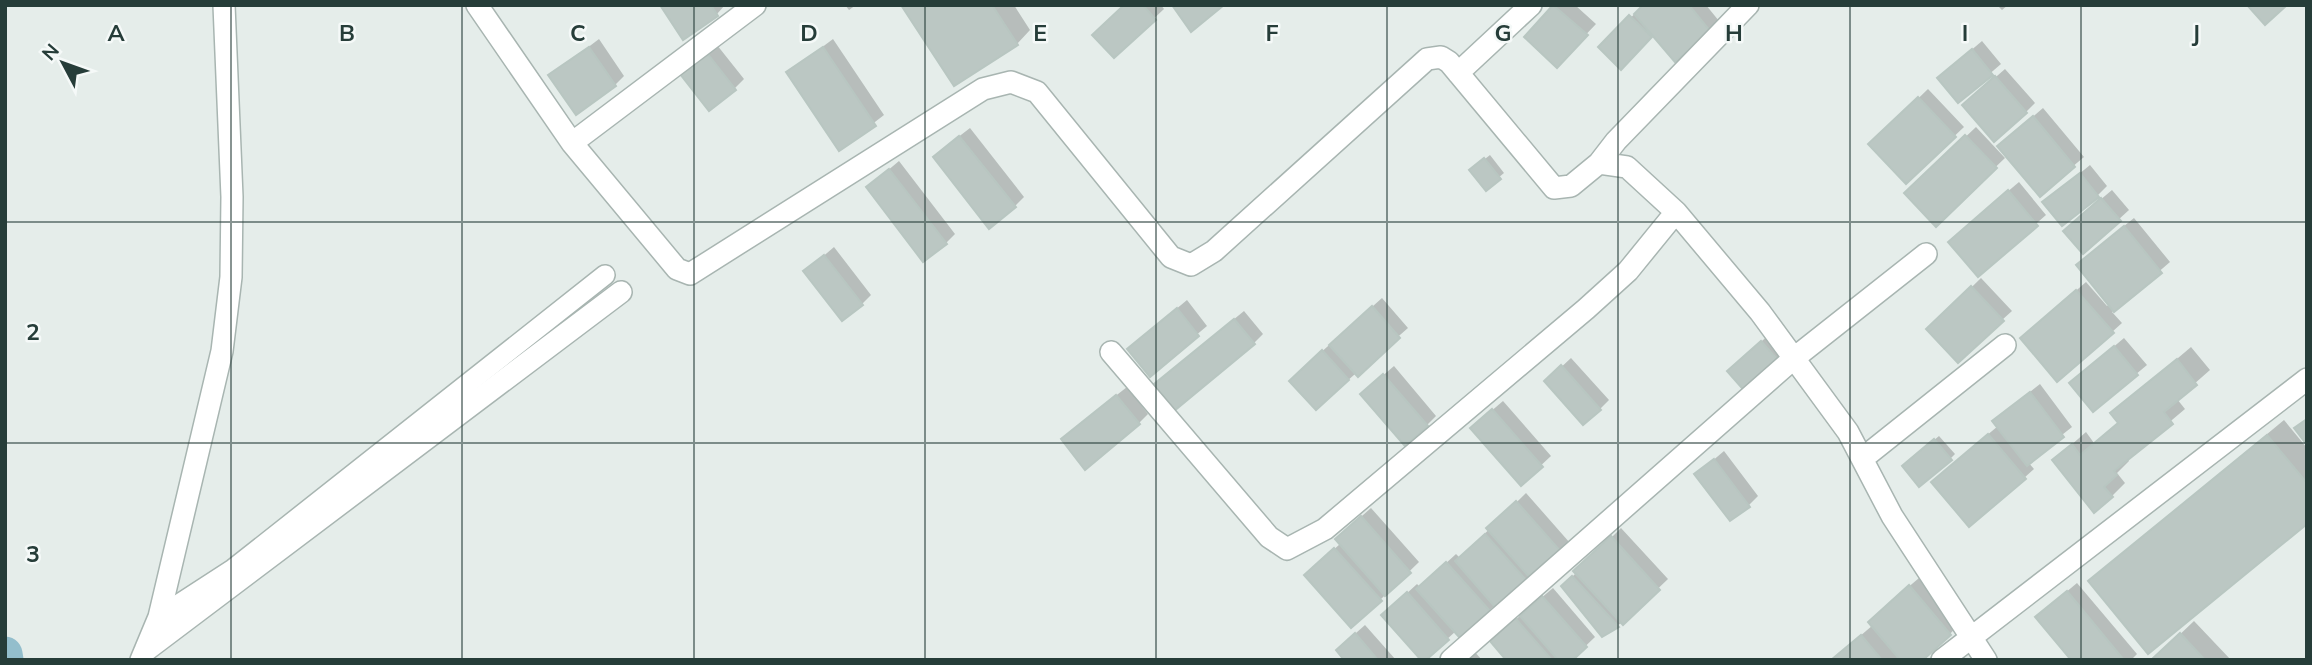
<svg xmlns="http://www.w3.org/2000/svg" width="2312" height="665" font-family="Mulish,sans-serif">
<rect width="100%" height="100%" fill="#e5edea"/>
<path fill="#0003" d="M662 5H725L717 14Z
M845 5H856L849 10Z
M904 5H1014L1030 30 1017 44Z
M1126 5H1161L1164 9 1114 56Z
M1555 5H1575L1596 24 1557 65 1526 37Z
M1644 5H1706L1719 21 1710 30 1653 34 1621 67 1600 47Z
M1997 5H2008L2002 10Z
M599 39 624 76 615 85 550 76Z
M833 39 884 115 840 149 789 72Z
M1982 41 2001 64 1958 101 1949 69Z
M717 45 744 79 734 89 682 74Z
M2005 69 2035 103 2026 112 1974 96Z
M1928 89 1964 127 1906 182 1871 144Z
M2043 108 2084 157 2040 194 2009 137Z
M1976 127 2005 158 1936 224 1906 193Z
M970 128 1024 197 1015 206 944 148Z
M1490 155 1504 173 1486 188 1476 166Z
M899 161 955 234 946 243 868 187Z
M2090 165 2107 186 2097 196 2045 202Z
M2019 182 2046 215 1978 274 1960 232Z
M2112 190 2129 210 2083 252 2074 222Z
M2134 218 2170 262 2112 312 2122 323 2112 332 2032 329 2086 282 2107 306 2110 304 2087 256Z
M834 247 871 295 862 304 806 271Z
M1981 278 2012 311 2002 320 1929 329Z
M1382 298 1408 328 1316 408 1300 371Z
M1187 300 1207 326 1150 374 1139 340Z
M1244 311 1263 334 1254 343 1165 376Z
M1771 333 1791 356 1782 365 1738 362Z
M2124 338 2147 365 2093 410 2071 383Z
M2191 347 2210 370 2177 399 2185 409 2127 458 2129 461 2117 473 2125 483 2112 496 2054 460 2086 432 2094 443 2119 422 2112 414Z
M1571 358 1609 400 1600 409 1556 372Z
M1394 366 1436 416 1427 425 1372 385Z
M2040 384 2072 427 2028 462 2034 469 2024 478 1943 472 1998 426 1995 421 2004 412Z
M1127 387 1148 414 1139 423 1072 430Z
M1503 401 1551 456 1521 484 1482 419Z
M2284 420 2307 448V522L2090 581Z
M1939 436 1955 454 1950 459 1908 462Z
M1724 451 1758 496 1749 505 1697 474Z
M1526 493 1570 543 1460 635 1456 631 1424 660 1393 606 1417 584 1420 587 1456 554 1460 558Z
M1371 508 1419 562 1380 600 1316 566 1341 543 1346 530Z
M1621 528 1668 579 1623 622 1602 635 1563 586Z
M1919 578 1959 624 1950 634 1920 660H1832L1873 625 1879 612Z
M2077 583 2137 654 2131 660H2073L2047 608Z
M1553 588 1595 637 1571 660H1508L1501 632Z
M2194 621 2231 660H2153Z
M1365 625 1396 660H1347V641Z
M1473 650 1482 660H1462Z"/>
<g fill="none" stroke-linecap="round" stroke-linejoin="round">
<path stroke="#93becc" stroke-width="35" d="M5 654 6 660"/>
</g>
<path fill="#bbc7c3" stroke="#b8c6c1" stroke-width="2" d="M660 5H711L718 16 683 40Z
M901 5H992L1018 45 954 86Z
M1124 5H1143L1156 20 1114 58 1092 35Z
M1172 5H1224L1191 32Z
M1553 5 1588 35 1557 68 1524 37Z
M1643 5H1689L1711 32 1675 62 1634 14Z
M2247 5H2287L2265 25Z
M1629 15 1652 37 1621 70 1598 47Z
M589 47 616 86 576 115 548 75Z
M823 47 876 126 839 151 786 72Z
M1972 49 1993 75 1958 103 1937 78Z
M707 53 736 90 709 111 680 74Z
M1995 76 2027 113 1994 142 1962 105Z
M1918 97 1956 137 1906 184 1868 144Z
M2033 116 2075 167 2040 197 1997 146Z
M1965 135 1997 168 1936 227 1904 193Z
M959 136 1016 207 989 229 933 157Z
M1484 158 1501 179 1486 191 1469 170Z
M889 169 947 244 923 262 866 187Z
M2080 173 2099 197 2062 226 2042 202Z
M2008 190 2038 226 1978 277 1948 242Z
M2101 198 2121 221 2083 254 2063 231Z
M2124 226 2162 273 2114 312 2076 265Z
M824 255 863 305 842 321 803 271Z
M1971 286 2004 321 1958 363 1926 329Z
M2076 290 2114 333 2057 382 2020 338Z
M1372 306 1400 338 1358 377 1329 345Z
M1177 308 1199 336 1150 377 1127 349Z
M1234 319 1255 344 1174 411 1153 385Z
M1761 341 1783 366 1749 396 1727 371Z
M2114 346 2138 375 2093 412 2069 383Z
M1322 350 1349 380 1316 410 1289 381Z
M2177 359 2197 385 2164 412 2173 424 2114 471 2117 475 2104 487 2113 497 2094 513 2052 460 2072 444 2080 455 2118 423 2110 413Z
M1561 365 1601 410 1583 425 1544 381Z
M1383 374 1428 426 1405 446 1360 394Z
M2030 392 2064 437 2027 466 1992 421Z
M1116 395 1140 424 1085 470 1061 439Z
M1492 409 1543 467 1521 486 1470 428Z
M2307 419V445L2294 428Z
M1988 434 2026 479 1969 527 1931 482Z
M2267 435 2307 483V524L2148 654 2088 581Z
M1934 439 1952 460 1919 487 1902 466Z
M1714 459 1750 507 1730 521 1694 474Z
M1516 501 1562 553 1532 580 1486 528Z
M1361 516 1411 573 1385 596 1335 539Z
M1485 534 1527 581 1496 608 1455 561Z
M1611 536 1660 590 1623 625 1573 571Z
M1334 548 1382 601 1351 628 1304 575Z
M1446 562 1490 611 1460 638 1416 589Z
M1572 576 1619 627 1602 637 1561 586Z
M1909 585 1951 635 1923 660H1900L1868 622Z
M2067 591 2124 660H2071L2035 617Z
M1407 592 1449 640 1426 660H1421L1381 615Z
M1542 596 1587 647 1573 660H1558L1520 616Z
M1515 618 1552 660H1506L1490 641Z
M1355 633 1378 660H1344L1336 650Z
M2180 633 2205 660H2151Z
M1861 635 1882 660H1831Z"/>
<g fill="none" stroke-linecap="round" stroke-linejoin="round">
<g stroke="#a8b5b1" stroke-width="22">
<path id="lane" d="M159 617 233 569 605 275"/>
</g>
<g stroke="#a8b5b1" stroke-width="24">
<path id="street" d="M477 5 572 143 677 269 690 274 983 89 1011 82 1037 92 1171 257 1191 265 1214 251 1427 59 1441 57 1449 62 1554 188 1571 186 1599 163 1627 167 1676 212 1760 312 1848 432 1892 516 1986 660
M1458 73 1531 5
M572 143 755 5
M1599 163 1616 141 1748 5
M1111 352 1269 537 1287 549 1325 529 1586 309 1628 271 1676 212
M1862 459 2005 345
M145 651 621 292
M141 660 159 617 222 351 231 277 232 197 224 5
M1451 660 1793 359 1926 254
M1942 660 2307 379"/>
</g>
<use href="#lane" stroke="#fff" stroke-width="19"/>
<use href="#street" stroke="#fff" stroke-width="21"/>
</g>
<path fill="none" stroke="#263d39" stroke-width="2" stroke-opacity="0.55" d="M231 5V660M462 5V660M694 5V660M925 5V660M1156 5V660M1387 5V660M1618 5V660M1850 5V660M2081 5V660M5 222H2307M5 443H2307"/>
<g font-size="23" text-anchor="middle" font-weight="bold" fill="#263d39" stroke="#f5f9f8" stroke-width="5" stroke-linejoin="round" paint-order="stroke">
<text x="116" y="41">A</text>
<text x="347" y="41">B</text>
<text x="578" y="41">C</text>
<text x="809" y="41">D</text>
<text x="1040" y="41">E</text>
<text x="1272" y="41">F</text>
<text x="1503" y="41">G</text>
<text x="1734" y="41">H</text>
<text x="1965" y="41">I</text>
<text x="2196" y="41">J</text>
<text x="33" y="340">2</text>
<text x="33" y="562">3</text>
</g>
<rect width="2312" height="665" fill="none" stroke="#263d39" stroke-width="14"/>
<g transform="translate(63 63) rotate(311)" stroke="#f5f9f8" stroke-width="5" paint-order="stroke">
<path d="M0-5L12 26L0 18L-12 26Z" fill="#263d39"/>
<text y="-10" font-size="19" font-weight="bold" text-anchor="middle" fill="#263d39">N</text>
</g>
</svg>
